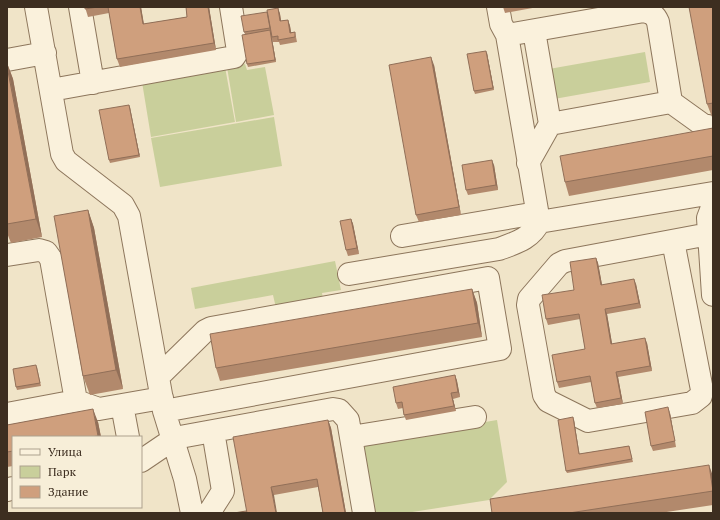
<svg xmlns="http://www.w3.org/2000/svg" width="720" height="520" font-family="'PT Serif',serif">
<rect width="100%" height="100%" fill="#f0e4c8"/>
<path fill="#c9cf9b" d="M645 52 650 82 554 99 549 69Z
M245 64 247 70 265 67 274 115 236 122 227 67Z
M225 67 235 122 151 137 142 82Z
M274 117 282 166 160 187 151 138Z
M335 261 341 290 322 293 323 299 276 308 273 295 195 309 191 288Z
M497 420 507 482 489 500 406 513H372L362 446 368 442Z"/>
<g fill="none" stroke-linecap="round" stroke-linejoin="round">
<g stroke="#8d765c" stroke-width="24">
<path id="minor" d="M36 7 62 154 66 161 123 205 129 216 164 411 185 479 192 513
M80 7 93 83
M498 7 501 24 507 35 539 222
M534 31 550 124
M507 35 644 11C652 13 655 15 658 22L671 102 703 125 713 127
M7 60 45 53
M51 90 234 57 238 51 231 7
M528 163 550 124 671 102
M713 205 708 218 713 295
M402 236 537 213
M673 241 702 390 701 396 692 403 588 421 548 401 544 395 528 305 529 299 559 264 565 261 709 234
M7 255 39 250 46 252 51 259 76 401
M349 274 499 249C515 243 531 239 539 222L713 193
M158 377 205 331 211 328 488 278 500 349 164 411
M122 405 128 437
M7 414 76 401 99 409 162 398
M351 437 475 417
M141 461 172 440 180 437 333 409 339 410 348 420 364 513
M7 490 13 488
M209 513 223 491 213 431"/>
</g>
<use href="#minor" stroke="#faf1dc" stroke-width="22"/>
</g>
<path fill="#b2896c" d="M85 7H141L144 24 187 17 186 7H209L216 50 120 67 117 59 109 13 88 17Z
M503 7H538L505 13Z
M713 7V117H712L707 104Z
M278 8 280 14 281 21 288 20 290 26 291 32H295L297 42 280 45 279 42H273L272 39 276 62 248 67 247 64 245 34 244 32 267 12Z
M487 53 494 90 475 94 474 91Z
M7 63 13 79 42 237 11 243 7 233Z
M434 65 461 215 419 222 416 215Z
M129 105 140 157 110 163 109 160Z
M713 128V170L569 196 565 182Z
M494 165 498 190 468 195 466 190Z
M88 210 94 228 123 389 90 395 83 376Z
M351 219 353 224 359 254 348 256 346 250Z
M596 258 598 263 602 285 636 284 641 308 607 314 612 344 647 343 652 371 618 377 623 404 597 408 595 403 591 382 559 388 557 382 585 349 580 319 548 325 546 319 574 290Z
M472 289 477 303 482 337 220 381 216 368Z
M37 367 41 386 17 390 16 387Z
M455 375 457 381 460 397 453 399 456 411 406 420 404 415 403 408 398 409 396 403Z
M670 413 676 447 653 451 651 446Z
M328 420 331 428 346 513H323L318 487 274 495 246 511Z
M574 420 579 454 629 446 633 462 567 473 566 471Z
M98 422 101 437H13V466L7 467V425Z
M713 476V505L660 513H492Z"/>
<path fill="#916f58" d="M140 7H141L145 32 143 24Z
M208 7H209L216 50 214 43Z
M278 8 280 14 282 27 280 21Z
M288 20 290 26 292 38 290 33Z
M270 30 272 39 276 62 275 60Z
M486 51 487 53 494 90 493 88Z
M431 57 434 65 461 215 459 207Z
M7 63 13 79 42 237 36 219Z
M129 105 130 107 140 157 139 155Z
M492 160 494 165 498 190 496 185Z
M88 210 94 228 123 389 116 370Z
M351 219 353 224 359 254 357 248Z
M596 258 598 263 603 290 601 285Z
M634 279 636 284 641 308 639 303Z
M472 289 477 303 482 337 478 323Z
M605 309 607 314 613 349 611 344Z
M645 338 647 343 652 371 650 366Z
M616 372 618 377 623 404 621 398Z
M455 375 457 381 460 397 458 392Z
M451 393 453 399 456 411 454 406Z
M668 407 670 413 676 447 675 441Z
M93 409 98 422 101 437H99L98 436Z
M573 417 574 420 580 457 579 454Z
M328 420 331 428 346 513H345Z
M709 465 713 476V490Z
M271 487 274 495 277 513H276Z"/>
<path fill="#cf9f7d" stroke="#916f58" d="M85 7H98L85 9Z
M108 7H140L143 24 187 17 186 7H208L214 43 117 59Z
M689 7H713V103L707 104Z
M278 8 280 21 288 20 290 33 295 32V37L278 40V36L272 37 267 10Z
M267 12 270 28 244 32 241 16Z
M270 30 275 60 247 64 242 35Z
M486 51 493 88 474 91 467 54Z
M431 57 459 207 416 215 389 65Z
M7 66 36 219 7 224Z
M129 105 139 155 109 160 99 110Z
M713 128V156L565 182 560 156Z
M492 160 496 185 466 190 462 165Z
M88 210 116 370 83 376 54 216Z
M351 219 357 248 346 250 340 221Z
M596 258 601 285 634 279 639 303 605 309 611 344 645 338 650 366 616 372 621 398 595 403 590 376 557 382 552 355 585 349 579 314 546 319 542 295 574 290 570 262Z
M472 289 478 323 216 368 210 334Z
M36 365 40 383 16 387 13 369Z
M455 375 458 392 451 393 454 406 404 415 402 402 396 403 393 387Z
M668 407 675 441 651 446 645 412Z
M93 409 98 436 90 437H13V451L7 452V425Z
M573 417 579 454 629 446 632 459 566 471 558 420Z
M328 420 345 513H323L317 479 271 487 276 513H247L233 437Z
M709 465 713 491 569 513H492L490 499Z
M246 511 247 513H234Z"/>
<rect width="720" height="520" fill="none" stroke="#3d2e20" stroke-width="16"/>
<rect x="12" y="436" width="130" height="72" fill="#f7eed8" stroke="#ada18e"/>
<rect x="20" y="449" width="20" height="6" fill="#faf1dc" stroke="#ada18e"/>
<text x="48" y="456" font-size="12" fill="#3d2e20">Улица</text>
<rect x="20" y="466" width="20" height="12" fill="#c9cf9b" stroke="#ada18e"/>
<text x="48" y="476" font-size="12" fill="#3d2e20">Парк</text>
<rect x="20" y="486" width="20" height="12" fill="#cf9f7d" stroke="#ada18e"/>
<text x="48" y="496" font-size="12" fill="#3d2e20">Здание</text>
</svg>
